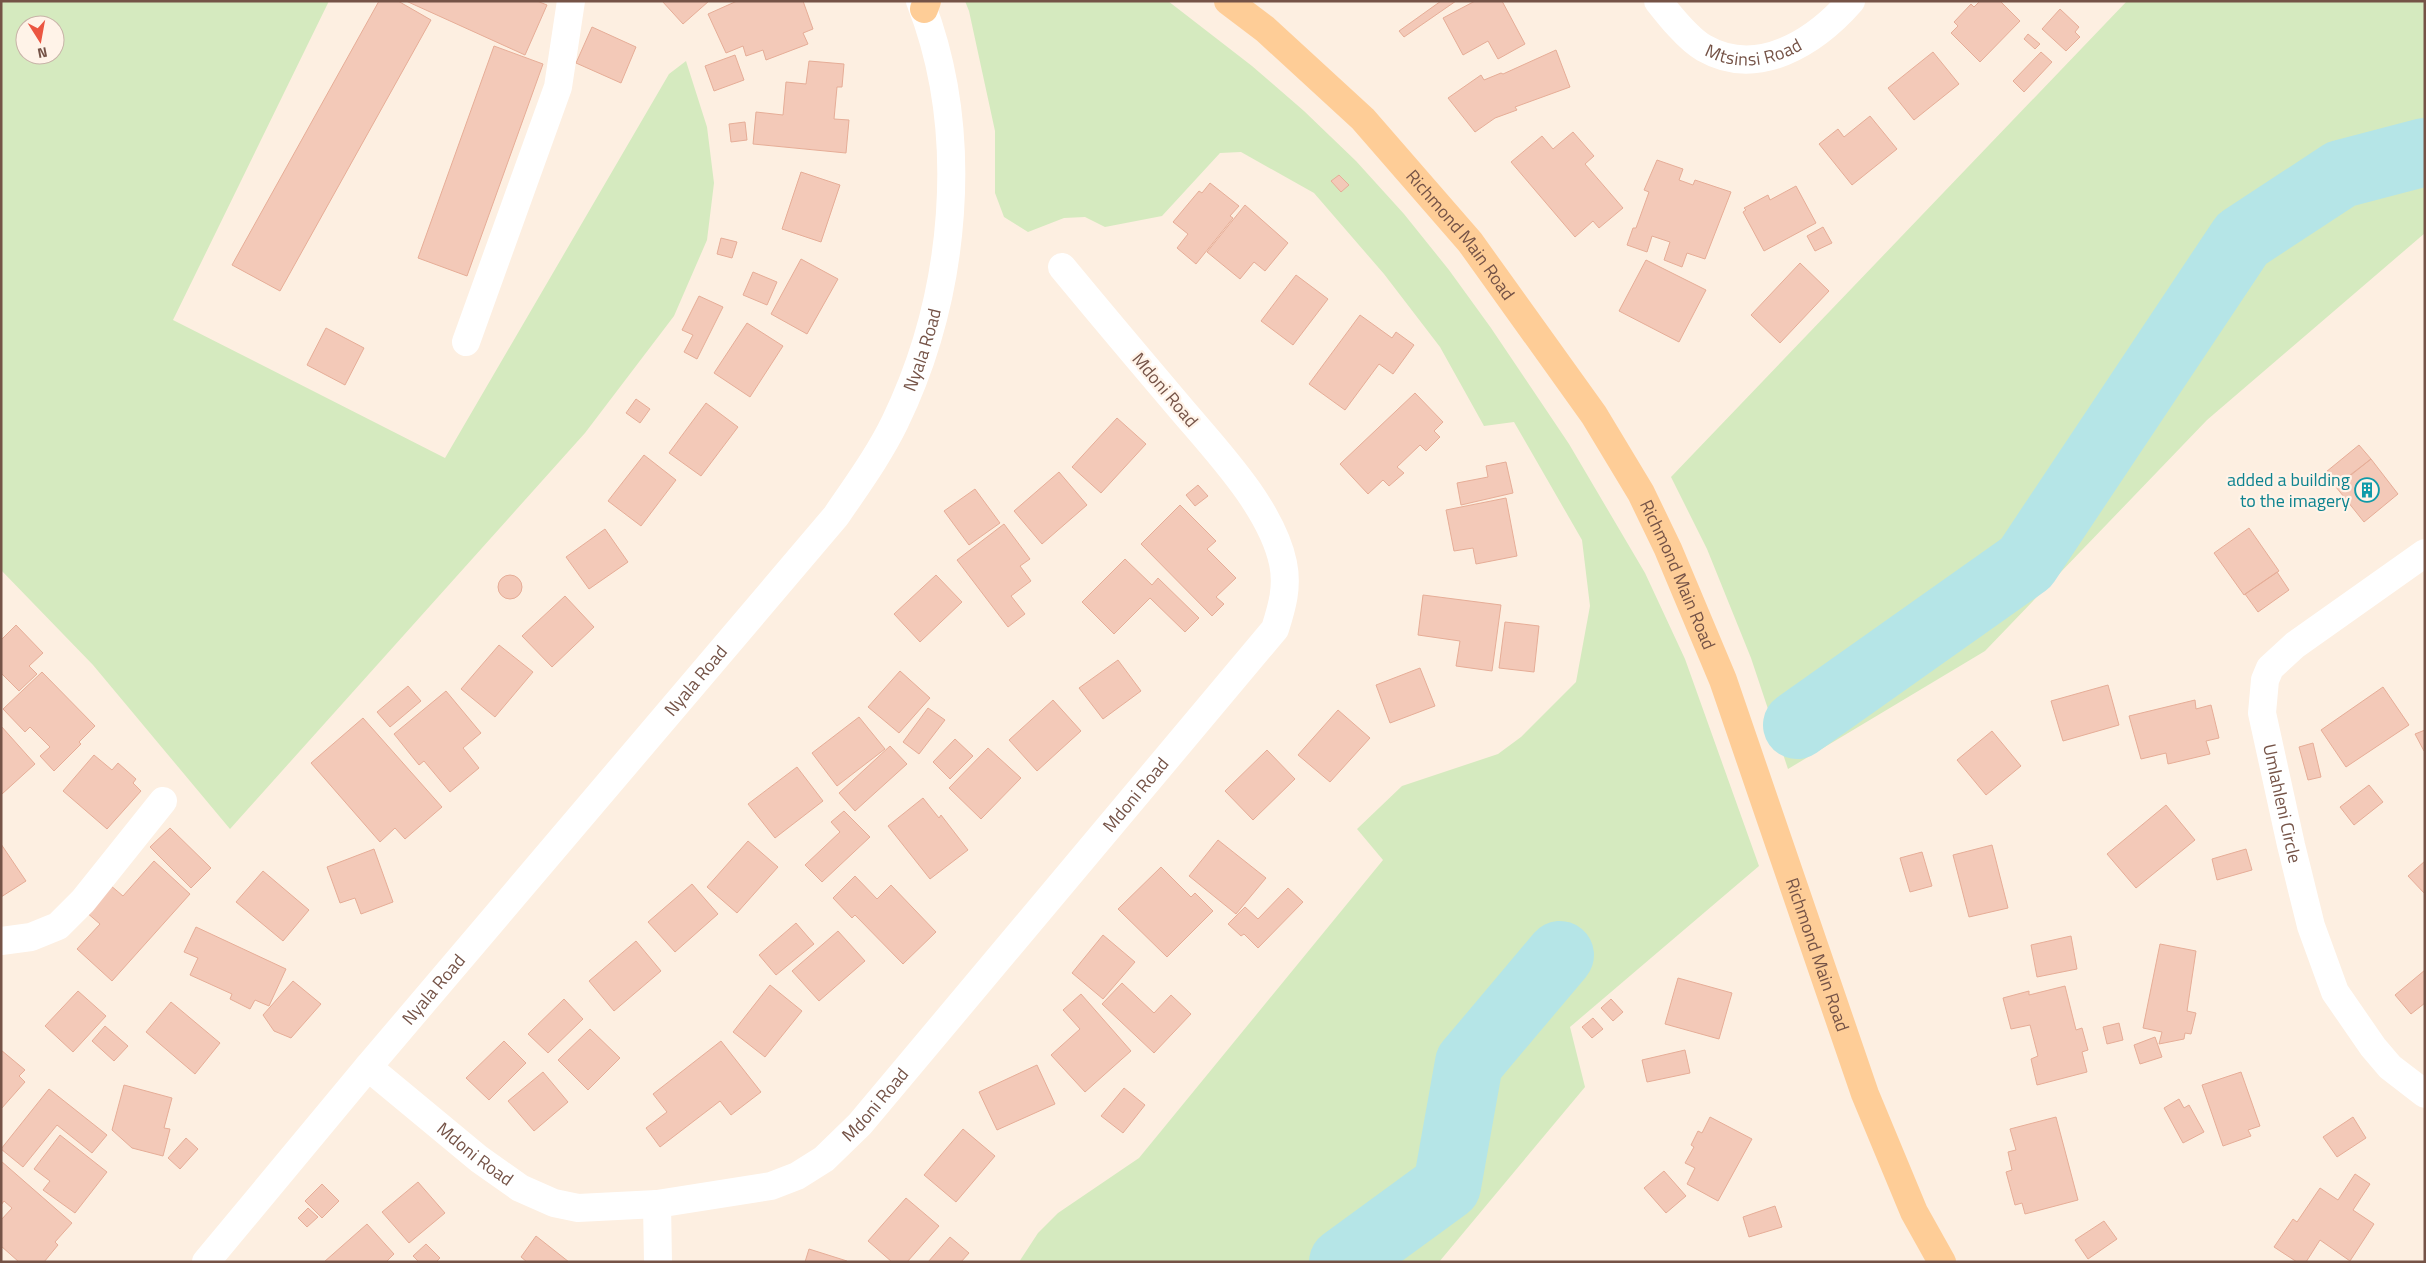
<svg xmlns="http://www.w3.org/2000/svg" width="2426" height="1263" font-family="'Titillium Web',sans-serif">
<rect width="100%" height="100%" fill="#fdefe1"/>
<path fill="#d5eabf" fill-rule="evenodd" d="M1 1H329L173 320 445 458 669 74 686 61 707 127 714 183 707 240 674 316 585 433 230 829 93 665 1 570ZM25 25H55V55H25Z
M965 1H1168L1252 66 1304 111 1356 161 1404 214 1449 270 1491 328 1569 444 1645 573 1685 659 1759 866 1570 1027 1585 1087 1439 1262H1019L1038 1233 1058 1213 1139 1158 1383 860 1357 829 1402 786 1498 754 1521 737 1576 682 1590 606 1582 540 1514 422 1484 426 1440 347 1384 274 1314 193 1241 152 1220 153 1162 216 1105 227 1085 217 1064 218 1028 232 1004 217 995 193V131L969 11Z
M2127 1H2425V233L2207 420 1985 651 1788 769 1751 658 1707 549 1671 477Z"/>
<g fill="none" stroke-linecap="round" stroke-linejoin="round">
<path stroke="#b5e5e7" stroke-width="68" d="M1797 725 2026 563 2242 239 2341 174 2425 152
M1343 1262 1447 1186 1469 1063 1560 955"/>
</g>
<path fill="#f3c9b8" stroke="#e6ad97" d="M379 1H398L431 20 280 291 232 265Z
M406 1H537L547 5 525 55Z
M662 1H709L683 24Z
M737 1H803L813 29 803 33 808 44 766 60 763 50 746 56 743 46 726 53 708 14Z
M1441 1H1456L1404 37 1399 31Z
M1475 1H1502L1525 44 1498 59 1488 41 1463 55 1443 18Z
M1980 1H2000L2020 21 1980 62 1951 33 1958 26 1954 22 1971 4 1974 7Z
M2060 9 2079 27 2075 32 2080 37 2066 51 2042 29Z
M592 27 636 47 621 83 576 63Z
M2028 34 2040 44 2035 49 2024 39Z
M494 46 543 64 467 276 418 258Z
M1556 50 1570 87 1515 107 1517 110 1495 118 1475 132 1448 98 1481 75 1484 80 1501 73 1503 74Z
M1933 52 1959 84 1914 120 1888 88Z
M2041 52 2052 62 2024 92 2013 81Z
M735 55 744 80 714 91 705 66Z
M809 61 844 64 842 87H837L834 119 849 120 846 153 753 144 756 112 783 115 786 82 806 84Z
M1870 116 1897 149 1852 185 1819 144 1838 129 1844 137Z
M745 122 747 140 731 142 729 124Z
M1573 132 1594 156 1585 164 1623 208 1599 228 1593 221 1575 237 1511 162 1542 136 1553 149Z
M1657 160 1683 169 1679 180 1693 185 1695 180 1731 192 1705 259 1687 253 1682 267 1664 260 1670 242 1652 236 1647 252 1627 245 1633 228H1636L1649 192 1644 190Z
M801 172 840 185 821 242 782 229Z
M1339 175 1349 185 1341 192 1331 181Z
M1210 183 1239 206 1230 216 1233 218 1196 264 1177 248 1188 234 1173 222 1199 191 1202 193Z
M1796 186 1816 223 1764 251 1743 212 1746 210 1744 208 1768 195 1770 200Z
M1245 205 1288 243 1265 271 1254 262 1240 279 1207 252Z
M1823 227 1832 243 1815 251 1807 236Z
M721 238 737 242 732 258 717 254Z
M801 259 838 279 807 334 771 314Z
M1646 260 1706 290 1679 342 1619 311Z
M1800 263 1829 291 1780 343 1751 315Z
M753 272 777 282 767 305 743 295Z
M1296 275 1328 299 1293 345 1261 321Z
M699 296 723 307 697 359 684 352 693 335 682 330Z
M1360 315 1392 338 1396 332 1414 345 1393 374 1379 364 1345 410 1309 384Z
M747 323 783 346 750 397 714 373Z
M326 328 364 348 345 385 307 365Z
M1415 393 1443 422 1434 431 1440 437 1426 451 1420 445 1397 467 1404 473 1389 486 1383 480 1368 494 1340 464Z
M636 399 650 409 640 423 626 413Z
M706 403 738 427 701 476 669 453Z
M1117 418 1146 444 1101 493 1072 467Z
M2359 445 2371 459 2337 485 2326 472Z
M644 455 676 480 641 526 608 501Z
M2371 459 2398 494 2364 522 2336 487Z
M1506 462 1513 493 1461 505 1457 483 1488 477 1486 466Z
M1059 472 1087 505 1042 544 1014 511Z
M1198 485 1208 496 1195 506 1186 495Z
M975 489 1000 523 969 545 944 511Z
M1506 498 1517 556 1476 564 1473 548 1454 551 1446 510Z
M1180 505 1216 541 1207 549 1236 578 1216 597 1224 604 1212 616 1141 544Z
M1004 524 1030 559 1020 566 1031 581 1011 596 1025 614 1008 627 957 560Z
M2249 528 2279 571 2244 595 2214 553Z
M605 529 628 562 589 589 566 557Z
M1125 559 1152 585 1158 578 1199 618 1185 632 1150 598 1114 634 1082 602Z
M2277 572 2289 590 2258 612 2245 594Z
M936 575 962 602 920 642 894 614Z
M498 587a12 12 0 1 1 24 0a12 12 0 1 1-24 0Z
M1423 595 1501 605 1492 671 1456 666 1460 641 1418 635Z
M565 596 594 627 552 667 522 636Z
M1505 622 1539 626 1534 672 1499 668Z
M16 625 43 653 29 666 37 674 19 691 1 673V640Z
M499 645 533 672 495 717 461 689Z
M1118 660 1141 691 1103 719 1079 688Z
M1420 668 1435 706 1390 723 1376 685Z
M900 671 930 698 899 733 868 707Z
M42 672 95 726 79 742 81 744 54 771 40 756 50 747 30 727 25 732 3 709Z
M2108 685 2119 725 2063 741 2051 701Z
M408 686 421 701 390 727 377 712Z
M2383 687 2409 725 2346 767 2321 730Z
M446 691 481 733 463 748 479 768 450 792 424 761 419 765 394 734Z
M1053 700 1081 731 1037 771 1009 740Z
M2195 700 2196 709 2211 705 2219 738 2206 741 2210 754 2168 764 2166 753 2141 759 2129 716Z
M928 708 945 720 919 754 903 742Z
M1338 710 1370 738 1330 782 1298 755Z
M859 717 885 749 837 786 812 753Z
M363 718 442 807 405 839 395 828 380 842 311 763Z
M1 726 35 764 2 794 1 793Z
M2425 730V751H2424L2415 734Z
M1992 731 2021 766 1986 795 1957 760Z
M955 739 973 756 950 779 933 762Z
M2313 743 2321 777 2308 780 2299 747Z
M890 746 907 764 855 811 839 793Z
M988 748 1021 778 981 819 949 788Z
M1267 750 1295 779 1253 820 1225 791Z
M94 755 112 770 118 763 136 779 133 783 141 791 107 829 63 791Z
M797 767 823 801 775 838 748 804Z
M2369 785 2383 802 2354 825 2340 807Z
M923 798 939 818 941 815 968 850 930 879 888 826Z
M2166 805 2195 840 2136 888 2107 854Z
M844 811 870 837 822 882 805 865 840 832 831 822Z
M170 828 211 868 191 888 150 847Z
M1218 840 1266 878 1236 914 1189 876Z
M748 841 778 867 737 913 707 887Z
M1 844 26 881 1 897Z
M1992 845 2008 908 1969 917 1953 855Z
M374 849 393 902 361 914 355 898 340 903 327 867Z
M2246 849 2252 870 2217 880 2212 859Z
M1922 852 1932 886 1910 892 1900 858Z
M154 861 190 894 112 981 77 949 100 924 86 912 110 885 123 896Z
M2425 861V894L2408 876Z
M1161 867 1191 897 1195 893 1213 911 1167 957 1118 909Z
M263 871 309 910 283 941 236 902Z
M855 876 877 899 891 885 936 932 903 964 855 915 852 918 833 898Z
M692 884 718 914 675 952 648 922Z
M1288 888 1303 902 1258 948 1244 934 1241 936 1228 924 1245 907 1258 919Z
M796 923 814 944 776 975 759 955Z
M196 927 286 969 269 1006 255 1000 250 1009 230 999 232 994 190 975 198 958 184 952Z
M838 931 865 961 819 1001 792 971Z
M1103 935 1135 962 1103 999 1072 973Z
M2071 936 2077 969 2037 977 2031 945Z
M636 941 661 971 614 1011 589 981Z
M2160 944 2196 951 2187 1011 2196 1013 2191 1034 2185 1033 2184 1039 2159 1044 2162 1032 2143 1028Z
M2425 970V1003L2411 1014 2395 995Z
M1678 978 1732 993 1719 1039 1665 1024Z
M293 981 321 1004 291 1038 274 1031 263 1015Z
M1122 983 1154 1013 1171 995 1191 1014 1154 1053 1102 1004Z
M770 985 802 1011 765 1057 733 1032Z
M2065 986 2076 1030 2082 1028 2088 1050 2082 1052 2087 1072 2037 1085 2031 1059 2038 1056 2030 1025 2011 1029 2003 998 2029 991V995Z
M78 991 106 1016 73 1052 45 1026Z
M1081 994 1131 1051 1085 1092 1051 1055 1080 1029 1063 1010Z
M564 999 583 1019 548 1053 528 1034Z
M1611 999 1623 1012 1613 1021 1601 1008Z
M171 1002 220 1043 195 1074 146 1032Z
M1593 1018 1603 1029 1592 1038 1582 1027Z
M2119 1023 2123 1040 2107 1044 2103 1027Z
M105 1026 128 1046 114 1061 92 1041Z
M590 1029 620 1058 588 1090 558 1060Z
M2155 1037 2162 1057 2140 1064 2134 1045Z
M504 1041 526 1063 489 1100 466 1078Z
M721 1041 761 1092 731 1115 720 1101 660 1147 646 1128 667 1112 653 1094Z
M1 1050 25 1070 19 1076 25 1082 1 1109Z
M1685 1050 1690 1073 1647 1082 1642 1060Z
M1037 1065 1055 1104 997 1130 979 1092Z
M543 1072 568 1102 534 1131 508 1101Z
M2241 1072 2260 1126 2248 1130 2251 1136 2223 1146 2202 1085Z
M124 1085 172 1098 164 1128 170 1129 163 1156 132 1148 112 1130Z
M1124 1088 1145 1105 1123 1133 1101 1116Z
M49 1089 107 1135 92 1153 57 1125 23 1167 1 1149Z
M2179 1099 2184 1108 2189 1105 2204 1132 2183 1143 2164 1108Z
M1710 1117 1752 1139 1718 1201 1687 1184 1695 1168 1685 1163 1694 1147 1691 1145 1698 1131 1702 1133Z
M2056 1117 2078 1200 2025 1214 2022 1203 2015 1205 2006 1172 2012 1170 2008 1152 2016 1150 2010 1129Z
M2353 1117 2366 1138 2337 1157 2323 1137Z
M963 1129 995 1156 956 1202 924 1175Z
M60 1135 107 1172 75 1213 43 1190 50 1181 34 1169Z
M186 1138 198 1149 180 1169 168 1158Z
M1 1161 72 1223 55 1242 58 1245 44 1262H19L1 1246V1220L12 1208 4 1201 1 1205Z
M1664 1171 1686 1196 1666 1213 1644 1188Z
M2355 1174 2370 1184 2353 1210 2374 1224 2350 1261 2320 1240 2306 1262H2297L2274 1247 2293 1219 2297 1222 2320 1188 2338 1200Z
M418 1182 445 1213 409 1243 382 1212Z
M322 1184 339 1201 322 1218 305 1201Z
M906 1198 939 1226 907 1262H892L868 1241Z
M1775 1206 1782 1227 1749 1237 1743 1217Z
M308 1208 318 1217 307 1227 298 1218Z
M2104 1221 2117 1239 2088 1259 2075 1240Z
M367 1224 394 1254 386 1262H324Z
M536 1236 569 1262H527L521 1257Z
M950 1237 969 1253 961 1262H928Z
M426 1244 440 1258 436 1262H419L413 1256Z
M809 1249 847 1261V1262H805Z"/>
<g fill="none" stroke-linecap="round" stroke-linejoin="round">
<g stroke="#fff" stroke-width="28">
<path id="s1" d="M1658 1C1669 15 1688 39 1704 48 1758 79 1815 42 1851 1"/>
<path d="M466 342 558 87 571 1"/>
<path id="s2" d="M2425 553 2295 645 2270 668 2265 680 2262 713 2291 845 2311 926 2335 992 2373 1047 2390 1067 2425 1094"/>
<path d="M1 941 31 937 58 926 83 901 163 801"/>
<path id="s3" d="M368 1067 479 1159 520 1188 554 1203 578 1208 657 1204 771 1186 797 1176 824 1159 860 1124 1275 629C1282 607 1288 587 1283 563 1271 506 1213 447 1177 404 1138 358 1100 313 1062 267"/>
<path d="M657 1204 658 1262"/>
<path id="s4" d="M206 1262 368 1067 836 516C857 485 879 455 895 422 956 296 972 134 920 1"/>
</g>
<g stroke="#fecd97" stroke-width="28">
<path id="s5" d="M1228 1 1265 29 1363 119 1470 242 1594 415 1641 493 1668 549 1723 680 1865 1094 1914 1212 1942 1262"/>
<path d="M924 9 927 1"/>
</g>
</g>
<defs>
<g id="building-ring" transform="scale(1.25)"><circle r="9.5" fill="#fff3e8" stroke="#0f9aa8" stroke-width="1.5"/><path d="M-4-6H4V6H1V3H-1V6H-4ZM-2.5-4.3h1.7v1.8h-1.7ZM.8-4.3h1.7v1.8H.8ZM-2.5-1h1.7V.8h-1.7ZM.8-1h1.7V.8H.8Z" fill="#0f9aa8"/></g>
</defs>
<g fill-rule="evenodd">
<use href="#building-ring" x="2367" y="490"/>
</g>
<g text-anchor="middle" stroke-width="4.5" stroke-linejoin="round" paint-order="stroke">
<g font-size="18" fill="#755347" stroke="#fff3e8">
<text dy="6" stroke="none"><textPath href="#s1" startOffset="118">Mtsinsi Road</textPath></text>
<text dy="6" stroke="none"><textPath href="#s5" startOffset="331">Richmond Main Road</textPath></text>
<text dy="6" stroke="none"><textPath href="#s4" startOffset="1165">Nyala Road</textPath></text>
<text transform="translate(1165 390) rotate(50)" y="6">Mdoni Road</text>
<text dy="6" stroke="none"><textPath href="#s5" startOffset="736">Richmond Main Road</textPath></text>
<text dy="6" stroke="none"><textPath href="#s4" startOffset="760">Nyala Road</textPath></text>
<text dy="6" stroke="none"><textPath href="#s3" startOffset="990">Mdoni Road</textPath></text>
<text dy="6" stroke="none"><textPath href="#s2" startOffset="332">Umlahleni Circle</textPath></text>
<text dy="6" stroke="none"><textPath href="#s5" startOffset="1141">Richmond Main Road</textPath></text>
<text dy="6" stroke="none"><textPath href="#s4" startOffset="355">Nyala Road</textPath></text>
<text dy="6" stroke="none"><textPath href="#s3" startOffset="585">Mdoni Road</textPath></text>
<text dy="6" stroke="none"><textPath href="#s3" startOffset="138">Mdoni Road</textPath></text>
</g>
<g font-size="18" fill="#0d838f" stroke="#fff3e8" text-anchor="end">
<text x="2350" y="486">added a building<tspan x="2350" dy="21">to the imagery</tspan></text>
</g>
</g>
<rect width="2426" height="1263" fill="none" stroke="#755347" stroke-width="5"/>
<g transform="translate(40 40) rotate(169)"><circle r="24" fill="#fff3e8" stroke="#c8b3a8"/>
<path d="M0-4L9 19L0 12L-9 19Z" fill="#eb5641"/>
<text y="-8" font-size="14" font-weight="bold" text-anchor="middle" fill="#755347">N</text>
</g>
</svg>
